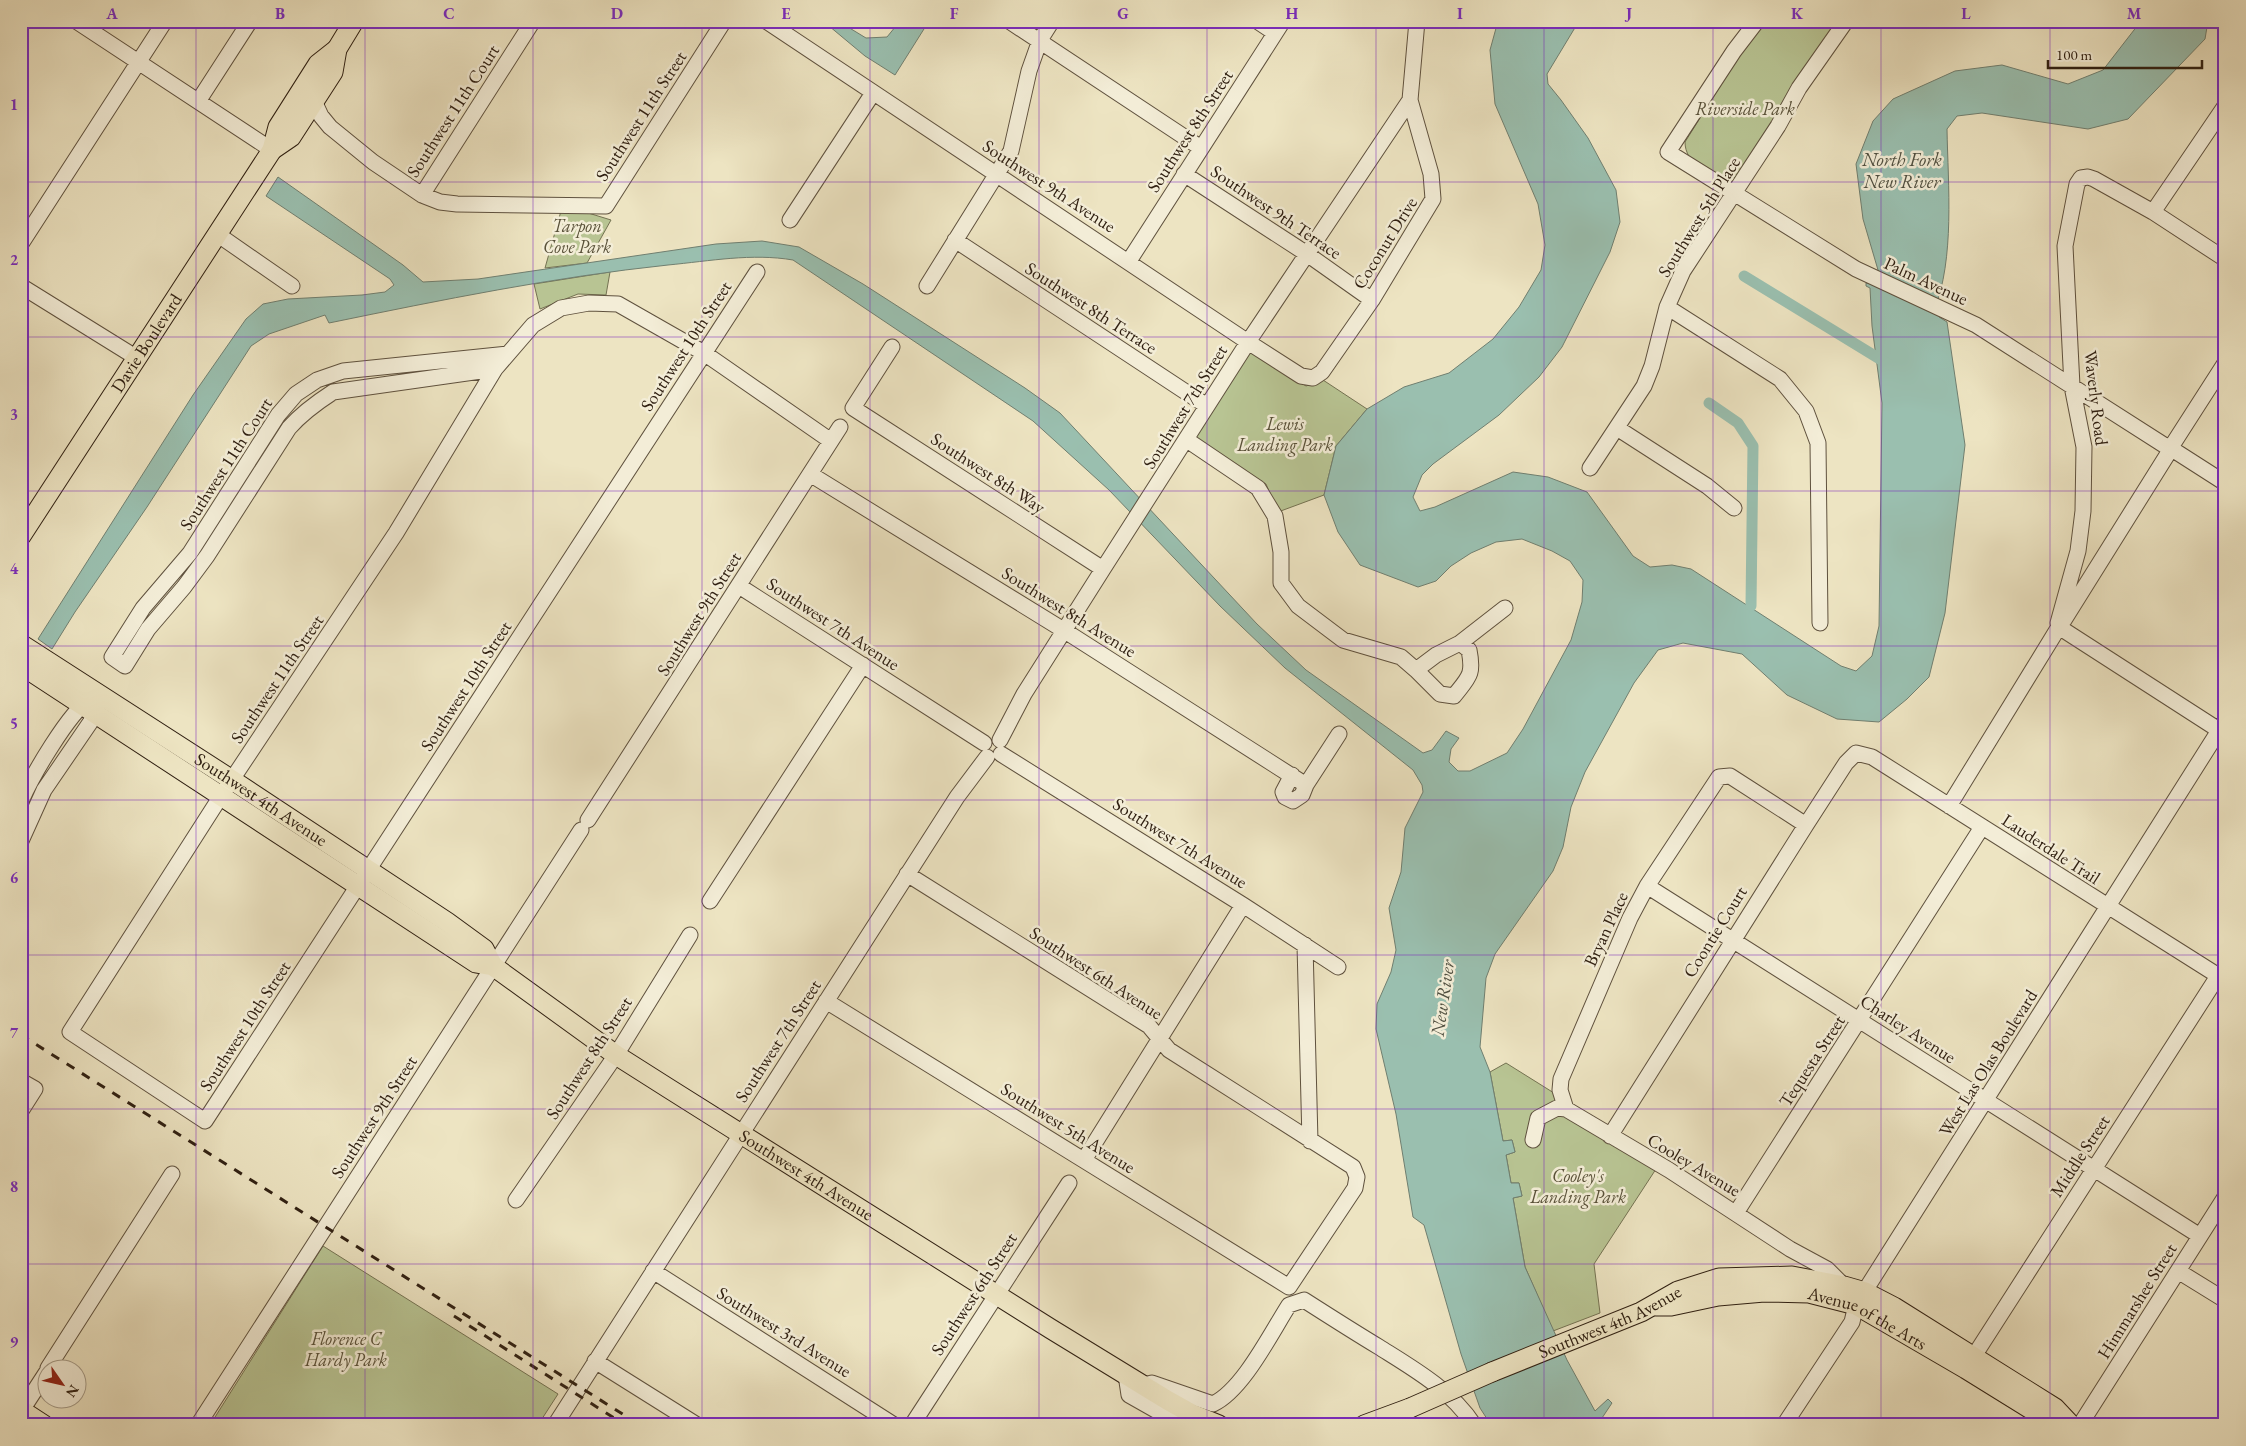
<svg xmlns="http://www.w3.org/2000/svg" width="2246" height="1446" font-family="'EB Garamond',serif">
<rect width="100%" height="100%" fill="#ede4c2"/>
<filter id="stains"><feTurbulence type="fractalNoise" baseFrequency=".004" numOctaves="4"/><feColorMatrix values="0 0 0 0 .2 0 0 0 0 .09 0 0 0 0 .02 0 0 0 .5 -.17"/></filter>
<radialGradient id="worn" r=".72"><stop offset=".6" stop-color="#630" stop-opacity="0"/><stop offset="1" stop-color="#630" stop-opacity=".3"/></radialGradient>
<path fill="#b8c493" stroke="#747252" d="M1761 21H1840L1734 183 1724 184C1709 173 1685 164 1685 142Z
M561 211 585 212 611 220 587 263 545 268Z
M610 272 606 295 578 294 540 309 534 284Z
M1249 350 1306 386 1323 380 1367 409 1336 446 1324 495 1278 512 1266 484 1193 438Z
M1506 1063 1554 1093 1656 1169 1594 1264 1600 1313 1553 1331 1525 1267 1513 1198 1522 1196 1519 1183H1511L1506 1155 1515 1152 1512 1140 1503 1141 1490 1072Z
M323 1246 558 1394 538 1425H210Z"/>
<path fill="#9abfaf" stroke="#707f70" d="M823 21H838L866 38 887 37 900 21H929L895 75 865 56Z
M1498 21H1579L1547 74 1548 84 1561 100 1588 138 1616 190 1620 222 1610 252 1562 347 1539 377 1499 415 1433 464 1422 475 1413 497 1420 511 1435 507 1513 472 1548 477 1587 492 1633 556 1650 567 1672 565 1691 569 1841 666 1856 671 1872 656 1879 626 1882 403 1872 326 1870 288 1866 286V283L1872 284 1878 270 1863 219 1856 164 1873 121 1893 99 1955 71 2002 65 2068 84 2103 70 2141 21H2208L2205 39 2128 119 2088 129 1982 113 1957 116 1947 129C1948 186 1955 258 1934 311L1940 315 1939 317 1947 322 1965 445 1945 613 1929 677 1907 699 1879 722 1837 719 1787 695 1742 654 1683 643 1658 650 1634 683 1585 772 1571 807 1563 847 1553 871 1495 954 1486 978 1480 1047 1490 1072 1503 1141 1512 1140 1515 1152 1506 1155 1511 1183H1519L1522 1196 1513 1198 1525 1267 1567 1360 1595 1411 1608 1399 1612 1403 1602 1418 1609 1425H1491L1480 1408 1461 1354 1424 1225 1413 1217 1396 1114 1376 1029 1377 1004 1391 972 1396 950 1389 908 1401 872 1405 828 1423 792 1422 785 1413 770 1285 668 1220 606 1109 490 1033 421 793 260C752 253 710 261 668 265 554 277 441 300 329 323L325 315 269 334 251 346 147 507 75 612 52 649 38 639 193 395 246 319 263 304 288 299 362 295 385 292 394 285 390 279 266 196 278 177 403 265 423 282 478 279 716 244 762 241 799 247 863 284 1025 388 1060 413 1257 624 1306 670 1423 753 1432 750 1446 731 1459 738 1451 749 1449 762 1458 771H1470L1507 753 1523 729 1571 640 1582 602 1583 580 1570 561 1552 551 1522 539 1496 542 1471 553 1451 566 1436 581 1418 587 1360 565 1338 532 1324 495 1336 446 1367 409 1404 387 1449 373 1493 339 1519 307 1541 270 1545 245 1538 204 1495 104 1490 50Z"/>
<g fill="none" stroke-linecap="round" stroke-linejoin="round">
<path stroke="#9abfaf" stroke-width="11" d="M1744 276 1888 364
M1709 403 1738 423 1753 446 1751 606"/>
<g stroke="#5f513e" stroke-width="17">
<path id="minor" d="M76 21 272 150
M766 21 1248 342 1301 376 1313 378 1322 372 1372 300 1433 199 1431 174 1410 100 1417 21
M1009 21 1201 148
M1257 21 1275 33
M1757 21 1734 51 1668 152 1856 269 1976 325 2167 447
M199 100 250 21
M314 101 321 116 330 127 373 162 422 195 440 202 457 204 606 206 724 21
M1184 174 1307 254 1372 300
M422 195 533 21
M2153 212 2225 106
M790 220 873 93
M217 234 292 286
M955 240 1207 406
M21 244 165 21
M1129 261 1283 21
M757 272C573 555 389 838 205 1121L70 1032 221 796 396 533 495 369 533 325 561 308 589 303 618 304 704 353 831 441
M21 286 137 358
M927 286 1011 151 1029 71 1040 40 1052 21
M1667 307 1780 379 1806 411 1818 443 1820 623
M892 347 853 408 1103 569
M495 369 333 392C316 403 302 413 289 428L207 556 184 587 148 629 125 666 112 657 143 608 190 553 278 415 296 394 317 380 343 371 508 354
M1617 428 1707 486 1734 508
M1187 440 1258 488 1275 516 1281 552V583L1298 606 1343 640 1401 657 1416 670
M2173 444 2225 363
M2175 451 2225 483
M1590 468 1644 386 1652 366 1667 307 1683 271 1778 126 1799 88 1846 21
M810 474 1065 631 1306 785
M739 586 984 743
M2064 620 2169 452
M2058 623 2078 551 2083 511 2084 447 2072 386 2065 246 2077 184 2081 178 2088 177 2094 179 2153 212 2225 259
M2062 629 2225 734
M1460 643 1469 650C1474 675 1469 677 1454 696L1440 694 1416 670 1436 655Z
M1460 643 1505 608
M1000 740 1024 694 1103 569 1248 342 1410 100
M1001 754 1243 905 1338 967
M1292 775 1283 792 1285 797 1293 801 1302 795 1306 785 1339 734
M21 801C32 776 69 712 91 698
M1949 806 2057 630
M588 820 840 427
M21 841 44 790 96 714 97 705
M1647 886 2200 1236
M710 901 863 665
M1305 945 1310 1141
M826 1001 1289 1287 1355 1188 1357 1177 1353 1167 1169 1050 1149 1026 907 874
M21 1081 35 1089 21 1111
M1566 1109 1560 1090 1561 1079 1630 918 1647 886 1719 777 1730 776 1806 825
M1610 1136 1806 825 1846 763 1856 753 1872 757 2225 980
M1533 1140 1538 1118 1557 1108 1566 1109 1669 1170 1790 1249 1827 1269 1844 1286
M1084 1160 1243 905
M516 1200 616 1055 690 935
M1736 1213 1982 827
M653 1271 894 1425
M2178 1271 2225 1300
M1974 1356 2218 976
M595 1361 697 1425
M48 1368 172 1174
M1126 1375 1129 1395 1182 1425
M1144 1385 1152 1383 1213 1404C1243 1390 1271 1333 1289 1305L1304 1300C1329 1316 1354 1332 1379 1347 1414 1369 1451 1390 1474 1425
M22 1410 48 1370
M198 1425 581 830
M555 1425 957 797 987 757
M912 1425 1069 1183
M1784 1425 1852 1322 1856 1305 2225 721
M2080 1425 2225 1197"/>
</g>
<g stroke="#302012" stroke-width="21">
<g id="major">
<path d="M272 150 291 137 333 72 337 49 354 21"/>
<path id="s1" d="M21 536 272 150 278 127 318 64 337 49"/>
<path id="s2" d="M21 644 232 780 447 922 484 949 493 966"/>
<path id="s3" d="M21 665 476 963 493 966 616 1055 668 1088 1051 1329 1167 1400 1192 1414 1219 1425"/>
<path id="s4" d="M1656 1306H1671L1718 1296 1764 1292 1809 1293 1856 1305 1966 1369 2045 1418 2062 1425"/>
<path id="s5" d="M1492 1372 1641 1312 1678 1291 1719 1278 1792 1276 1844 1286 1865 1292 1894 1307 2055 1408 2071 1425"/>
<path d="M21 1410 44 1425"/>
<path d="M1364 1425 1410 1408"/>
</g>
</g>
<use href="#minor" stroke="#f3edd7" stroke-width="15"/>
<use href="#major" stroke="#ede4c2" stroke-width="19"/>
<path stroke="#302012" stroke-width="3" stroke-dasharray="9 9" stroke-linecap="butt" d="M21 1035 640 1425
M454 1316 625 1425"/>
<g stroke="#302012" stroke-width="21" stroke-linecap="butt">
<path id="major-bridge" d="M1410 1408 1492 1372"/>
</g>
<use href="#major-bridge" stroke="#ede4c2" stroke-width="19"/>
</g>
<path fill="none" stroke="#7b2cbf" stroke-width="1" stroke-opacity="0.55" d="M196 21V1425M365 21V1425M533 21V1425M702 21V1425M870 21V1425M1039 21V1425M1207 21V1425M1376 21V1425M1544 21V1425M1713 21V1425M1881 21V1425M2050 21V1425M21 182H2225M21 337H2225M21 491H2225M21 646H2225M21 800H2225M21 955H2225M21 1109H2225M21 1264H2225"/>
<g text-anchor="middle" stroke-width="5" stroke-linejoin="round" paint-order="stroke">
<g font-size="18" font-style="italic" fill="#595139" stroke="#f3edd7">
<text x="1745" y="115">Riverside Park</text>
<text x="577" y="232">Tarpon<tspan x="577" dy="21">Cove Park</tspan></text>
<text x="1285" y="430">Lewis<tspan x="1285" dy="21">Landing Park</tspan></text>
<text x="1578" y="1182">Cooley's<tspan x="1578" dy="21">Landing Park</tspan></text>
<text x="346" y="1345">Florence C<tspan x="346" dy="21">Hardy Park</tspan></text>
</g>
<g font-size="18" fill="#302012" stroke="#f3edd7">
<text transform="translate(453 111) rotate(-57)" y="6">Southwest 11th Court</text>
<text transform="translate(641 116) rotate(-57)" y="6">Southwest 11th Street</text>
<text transform="translate(1190 131) rotate(-57)" y="6">Southwest 8th Street</text>
<text transform="translate(1049 186) rotate(33)" y="6">Southwest 9th Avenue</text>
<text transform="translate(1276 212) rotate(34)" y="6">Southwest 9th Terrace</text>
<text transform="translate(1699 217) rotate(-58)" y="6">Southwest 5th Place</text>
<text transform="translate(1385 243) rotate(-58)" y="6">Coconut Drive</text>
<text transform="translate(1926 281) rotate(25)" y="6">Palm Avenue</text>
<text transform="translate(1091 308) rotate(33)" y="6">Southwest 8th Terrace</text>
<text dy="6" stroke="none"><textPath href="#s1" startOffset="230">Davie Boulevard</textPath></text>
<text transform="translate(686 346) rotate(-57)" y="6">Southwest 10th Street</text>
<text transform="translate(2096 398) rotate(83)" y="6">Waverly Road</text>
<text transform="translate(1185 407) rotate(-58)" y="6">Southwest 7th Street</text>
<text transform="translate(226 464) rotate(-57)" y="6">Southwest 11th Court</text>
<text transform="translate(988 473) rotate(33)" y="6">Southwest 8th Way</text>
<text transform="translate(1069 612) rotate(32)" y="6">Southwest 8th Avenue</text>
<text transform="translate(699 614) rotate(-58)" y="6">Southwest 9th Street</text>
<text transform="translate(833 624) rotate(33)" y="6">Southwest 7th Avenue</text>
<text transform="translate(277 679) rotate(-56)" y="6">Southwest 11th Street</text>
<text transform="translate(466 686) rotate(-57)" y="6">Southwest 10th Street</text>
<text dy="6" stroke="none"><textPath href="#s2" startOffset="286">Southwest 4th Avenue</textPath></text>
<text transform="translate(1180 843) rotate(32)" y="6">Southwest 7th Avenue</text>
<text transform="translate(2051 849) rotate(33)" y="6">Lauderdale Trail</text>
<text transform="translate(1606 929) rotate(-65)" y="6">Bryan Place</text>
<text transform="translate(1715 932) rotate(-58)" y="6">Coontie Court</text>
<text transform="translate(1096 973) rotate(33)" y="6">Southwest 6th Avenue</text>
<text transform="translate(245 1026) rotate(-57)" y="6">Southwest 10th Street</text>
<text transform="translate(1908 1029) rotate(33)" y="6">Charley Avenue</text>
<text transform="translate(778 1041) rotate(-57)" y="6">Southwest 7th Street</text>
<text transform="translate(589 1058) rotate(-57)" y="6">Southwest 8th Street</text>
<text transform="translate(1812 1061) rotate(-57)" y="6">Tequesta Street</text>
<text transform="translate(1988 1063) rotate(-58)" y="6">West Las Olas Boulevard</text>
<text transform="translate(374 1117) rotate(-57)" y="6">Southwest 9th Street</text>
<text transform="translate(1068 1128) rotate(32)" y="6">Southwest 5th Avenue</text>
<text transform="translate(2080 1156) rotate(-57)" y="6">Middle Street</text>
<text transform="translate(1694 1165) rotate(31)" y="6">Cooley Avenue</text>
<text dy="6" stroke="none"><textPath href="#s3" startOffset="938">Southwest 4th Avenue</textPath></text>
<text transform="translate(974 1294) rotate(-57)" y="6">Southwest 6th Street</text>
<text transform="translate(2137 1301) rotate(-58)" y="6">Himmarshee Street</text>
<text dy="6" stroke="none"><textPath href="#s4" startOffset="218">Avenue of the Arts</textPath></text>
<text dy="6" stroke="none"><textPath href="#s5" startOffset="128">Southwest 4th Avenue</textPath></text>
<text transform="translate(784 1332) rotate(32)" y="6">Southwest 3rd Avenue</text>
</g>
<g font-size="19" font-style="italic" fill="#505041" stroke="#f3edd7">
<text x="1902" y="166">North Fork<tspan x="1902" dy="22">New River</tspan></text>
<text transform="translate(1442 998) rotate(-82)" y="7">New River</text>
</g>
</g>
<rect width="2246" height="1446" fill="none" stroke="#ede4c2" stroke-width="55"/>
<g transform="translate(62 1384) rotate(124)"><circle r="24" fill="#f3edd7" stroke="#a59b88"/>
<path d="M0-4L9 19L0 12L-9 19Z" fill="#8f2418"/>
<text y="-8" font-size="14" font-weight="bold" text-anchor="middle" fill="#302012">N</text>
</g>
<path d="M2048 60v8h154v-8" fill="none" stroke="#302012" stroke-width="2.5"/>
<text x="2056" y="60" font-size="15" fill="#302012" stroke="#f3edd7" stroke-width="4" paint-order="stroke">100 m</text>
<rect x="28" y="28" width="2190" height="1390" fill="none" stroke="#7b2cbf" stroke-width="2"/>
<g font-size="16" text-anchor="middle" font-weight="bold" fill="#7b2cbf">
<text x="112" y="19">A</text>
<text x="280" y="19">B</text>
<text x="449" y="19">C</text>
<text x="617" y="19">D</text>
<text x="786" y="19">E</text>
<text x="954" y="19">F</text>
<text x="1123" y="19">G</text>
<text x="1292" y="19">H</text>
<text x="1460" y="19">I</text>
<text x="1629" y="19">J</text>
<text x="1797" y="19">K</text>
<text x="1966" y="19">L</text>
<text x="2134" y="19">M</text>
<text x="14" y="110">1</text>
<text x="14" y="265">2</text>
<text x="14" y="420">3</text>
<text x="14" y="574">4</text>
<text x="14" y="729">5</text>
<text x="14" y="883">6</text>
<text x="14" y="1038">7</text>
<text x="14" y="1192">8</text>
<text x="14" y="1347">9</text>
</g>
<rect width="100%" height="100%" filter="url(#stains)"/>
<rect width="100%" height="100%" fill="url(#worn)"/>
</svg>
